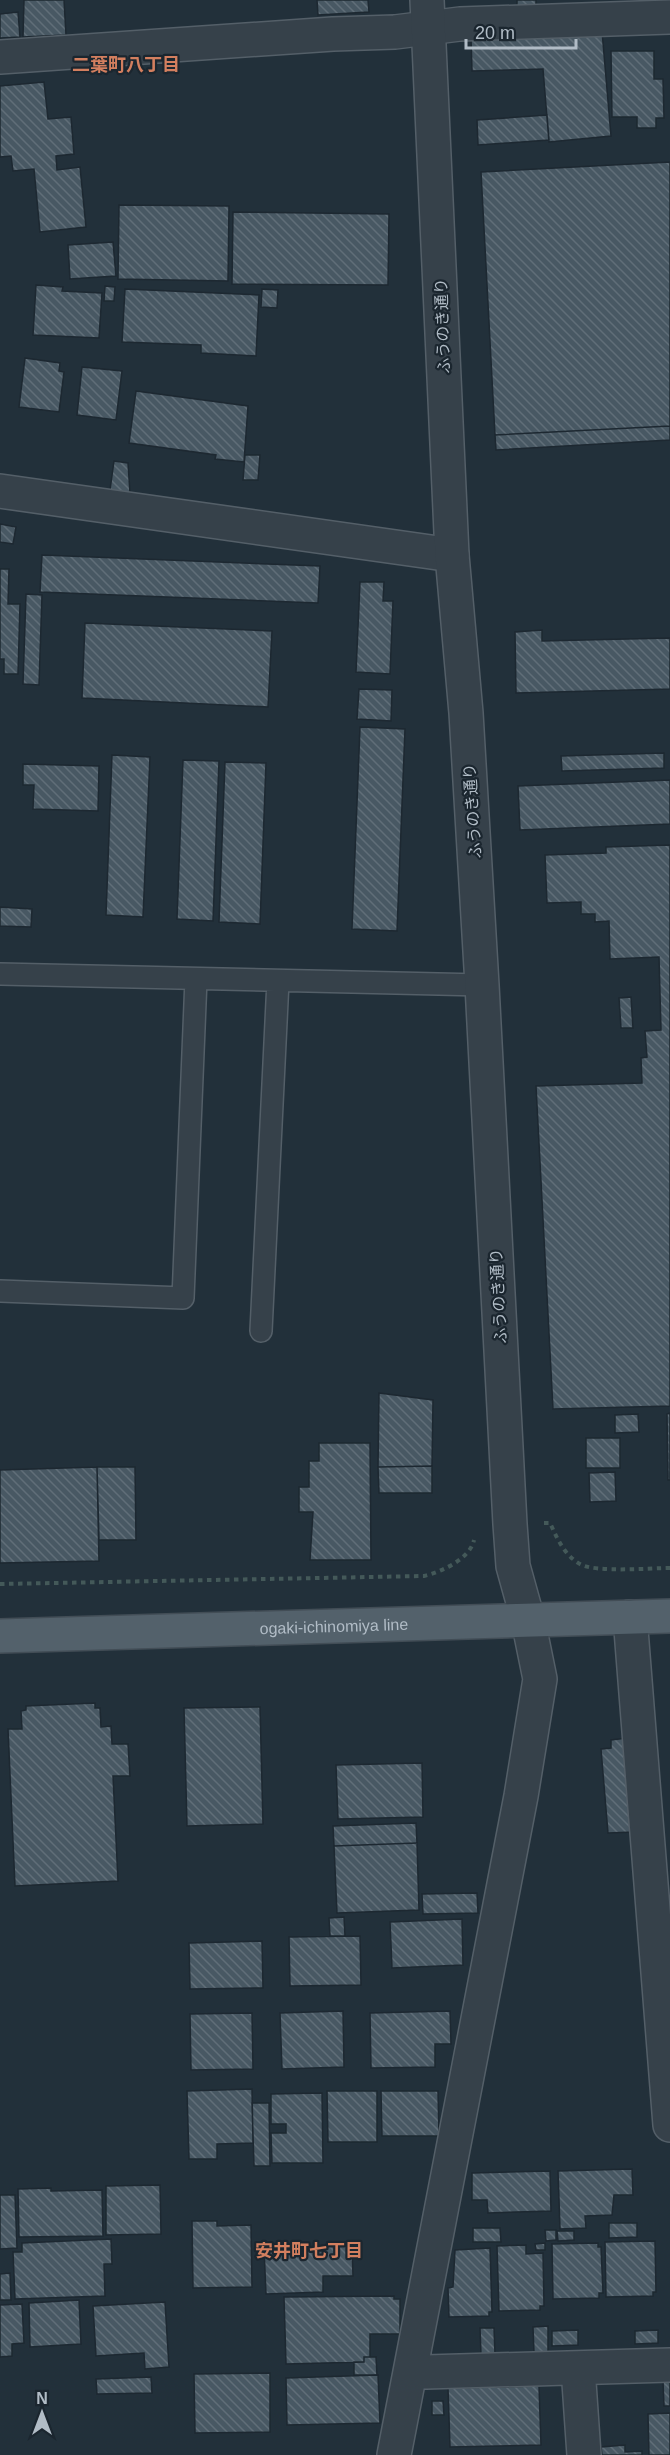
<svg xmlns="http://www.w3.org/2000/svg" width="670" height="2455" font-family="Arial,'Noto Sans JP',sans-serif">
<defs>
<pattern id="building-back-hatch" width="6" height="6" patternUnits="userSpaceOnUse" patternTransform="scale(1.5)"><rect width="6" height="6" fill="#485863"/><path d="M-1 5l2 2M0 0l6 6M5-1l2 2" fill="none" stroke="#606e78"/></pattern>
</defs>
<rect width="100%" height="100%" fill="#22303a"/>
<path fill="url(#building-back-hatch)" stroke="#1d2831" stroke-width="1.5" d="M24 0H64L66 35 23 37Z
M317 0H368L369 12 318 15Z
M517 0H536V5L517 6Z
M18 12 20 37 0 38V14Z
M602 31 611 136 549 142 543 69 472 71 471 38Z
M611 51H654V79H663L664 118H656V128H637V117H612Z
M44 82 48 119 71 117 74 154 56 156 57 170 80 167 86 227 40 232 34 169 13 171 11 156 0 157V86Z
M547 115 549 140 478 145 477 120Z
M670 162V426L495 435 481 172Z
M119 205 229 206 228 281 118 279Z
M233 212 389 214 388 285 232 284Z
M113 242 116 276 70 279 68 245Z
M36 285 63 287 62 291 102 293 99 338 33 335Z
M105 286 115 287 114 301H104Z
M125 289 259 295 256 356 201 353V345L122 342Z
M262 289 278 290 277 308 261 307Z
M25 358 60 363 59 371 64 372 59 412 19 407Z
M82 367 122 371 116 420 77 415Z
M136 391 248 406 244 462 215 459 216 455 129 443Z
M670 426V440L496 450 495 435Z
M245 455H260L258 480H243Z
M114 461 128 463 130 493 110 490Z
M0 524 16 527 13 544 0 542Z
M42 555 320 566 318 603 40 592Z
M0 569H9L8 604H20L18 674H4V659H0Z
M360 582H384L383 601H393L390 674 356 672Z
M26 594 42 595 39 685 23 684Z
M85 623 272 631 268 707 82 698Z
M542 630V641L670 638V689L516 693 515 632Z
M359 689 392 690 391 721 357 719Z
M360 727 405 729 397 931 352 929Z
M664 753V768L562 771 561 756Z
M112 755 150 757 143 917 106 915Z
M183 760 219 761 213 921 177 919Z
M225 762 266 763 260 924 219 922Z
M23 764 99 766 98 811 33 809 34 785H23Z
M670 780V824L520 830 518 786Z
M670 845V1406L553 1409 536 1086 642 1083 641 1058 647 1057 645 1031 661 1030 659 957 610 959 609 921 595 922V914H581V902L547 903 545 855 606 853V847Z
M0 907 32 909 31 927 0 926Z
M631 997 633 1028H621L619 998Z
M379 1393 433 1400 432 1466 378 1467Z
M670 1413V1480H668L667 1414Z
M638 1414 639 1432 615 1433V1415Z
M586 1438H620V1468H586Z
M319 1443H370L371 1560H310L313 1512H299V1487H309V1461H319Z
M432 1466V1493H379L378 1467Z
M97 1467 99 1561 0 1563V1470Z
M97 1467H135L136 1540H99Z
M615 1472 616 1501 590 1502 589 1473Z
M95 1703V1708H100L101 1727 111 1726 112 1744H128L130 1776H113L118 1881 15 1886 8 1729H22L21 1711 26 1710V1706Z
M260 1707 263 1824 187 1826 184 1708Z
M627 1738 634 1832 608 1833 601 1749 611 1748V1740Z
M422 1763 423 1817 338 1819 336 1765Z
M416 1823 417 1843 334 1846 333 1826Z
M417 1843 419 1910 337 1913 334 1846Z
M477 1893 478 1913 423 1914 422 1894Z
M344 1917 345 1936H330L329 1918Z
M462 1919 463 1965 392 1968 390 1922Z
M360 1936 361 1985 290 1986 289 1937Z
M262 1941 263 1988 190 1989 189 1943Z
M343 2011 344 2067 282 2069 280 2013Z
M450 2011 451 2044H435V2067L371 2068 370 2013Z
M252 2013 253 2069 191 2070 190 2014Z
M252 2089 253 2143 217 2144V2159H189L187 2091Z
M327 2091H377V2142H328Z
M381 2091H438L439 2136H382Z
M322 2093 323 2163H272L271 2133H286V2124H271V2094Z
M252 2103H269L270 2166H254Z
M632 2169 633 2195H614L612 2215 585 2216 586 2228 560 2229 558 2171Z
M550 2171 551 2211 488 2213 487 2200H472V2173Z
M160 2185 161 2234 106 2235V2186Z
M51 2188V2191L102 2190 103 2236 19 2237 18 2189Z
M0 2195H15L17 2248 0 2249Z
M192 2221H217V2226L251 2225 252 2287 193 2288Z
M609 2223H637V2237L609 2238Z
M473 2228H500L501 2242H473Z
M545 2230H556V2240L546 2241Z
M557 2231H574V2240L558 2241Z
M111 2239 112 2264H104L105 2296 15 2299 13 2252H22V2243Z
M655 2241 656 2292H653V2296L606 2297 605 2242Z
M545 2243V2250H536L535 2244Z
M598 2243V2247H601L603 2293H599V2298L553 2299 552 2244Z
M352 2245 353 2276H323V2292L266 2294 264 2248Z
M526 2245V2254L543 2253 544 2306H540V2310L499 2311 497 2246Z
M490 2248 492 2312H489V2316L449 2317 448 2288 453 2287 455 2250Z
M10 2273 11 2300H0V2274Z
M394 2296V2299H400V2334H370V2357H364V2362L286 2364 284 2297Z
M79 2300 81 2344 30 2347 29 2303Z
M165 2302 169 2367 145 2369 144 2353 96 2356 93 2306Z
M22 2304 24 2343 12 2344V2356L0 2357V2305Z
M548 2326V2353H534L533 2327Z
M480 2328H494L495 2354 481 2355Z
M578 2330V2345L552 2346V2331Z
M658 2330V2343L635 2344V2331Z
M364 2357H376L377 2375H354V2362H364Z
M270 2373V2432L195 2433 194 2374Z
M378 2375 380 2423 287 2425 286 2378Z
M151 2377 152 2393 97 2394 96 2379Z
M663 2381H670V2406H664Z
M539 2386 541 2445 450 2447 448 2388Z
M432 2401H443L444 2415H432Z
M670 2413V2455H649L648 2414Z
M625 2445V2452L642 2451V2455H602L601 2447Z"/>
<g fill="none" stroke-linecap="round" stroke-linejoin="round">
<g stroke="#545f68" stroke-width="24">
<path id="service" d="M0 974 482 985
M0 1291 183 1298 196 979
M261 1331 278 981"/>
</g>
<g stroke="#545f68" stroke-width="36">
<path id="minor" d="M0 57 333 34 395 32 460 24 670 17
M0 491 452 555
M630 1617 670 2125
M411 2368 426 2372 670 2365
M578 2368 584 2455
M394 2455 521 1796 540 1679 528 1620"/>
</g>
<g stroke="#545f68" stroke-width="36">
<path id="tertiary" d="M427 0 452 555 466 713 482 985 510 1524 513 1566 528 1620"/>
</g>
<g stroke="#424d56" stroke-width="36">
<g id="primary">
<path id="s1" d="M0 1636 670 1616"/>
</g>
</g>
<path stroke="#445959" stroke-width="4" stroke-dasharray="4.5 4.5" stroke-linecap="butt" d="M544 1523H550C557 1538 564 1555 580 1564 595 1573 651 1568 670 1568
M0 1584 424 1576C441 1572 470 1559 474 1540"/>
<use href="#service" stroke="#36414a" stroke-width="21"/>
<use href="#minor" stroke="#36414a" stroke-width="33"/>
<use href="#tertiary" stroke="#36414a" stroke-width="33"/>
<use href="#primary" stroke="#53616b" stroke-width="33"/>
</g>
<g text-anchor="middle" stroke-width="4.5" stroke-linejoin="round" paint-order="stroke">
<g font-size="16" fill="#b1bcc6" stroke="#1b262f">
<text transform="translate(442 326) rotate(-92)" y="6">ふうのき通り</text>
<text transform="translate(472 811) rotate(-94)" y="6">ふうのき通り</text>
<text transform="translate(498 1296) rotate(-93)" y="6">ふうのき通り</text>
<text dy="6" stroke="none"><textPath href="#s1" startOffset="334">ogaki-ichinomiya line</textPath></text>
</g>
<g font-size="18" font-weight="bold" fill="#d37f5f" stroke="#1b262f">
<text x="126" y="71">二葉町八丁目</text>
<text x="309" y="2257">安井町七丁目</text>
</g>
</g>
<g transform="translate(42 2413)" stroke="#1b262f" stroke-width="4.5" paint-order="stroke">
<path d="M0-4.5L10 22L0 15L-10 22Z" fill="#b1bcc6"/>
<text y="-9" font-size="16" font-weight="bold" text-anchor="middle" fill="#b1bcc6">N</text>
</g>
<path d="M466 39v9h110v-9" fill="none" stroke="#b1bcc6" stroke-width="3"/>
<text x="475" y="39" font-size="18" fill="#b1bcc6" stroke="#1b262f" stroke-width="4.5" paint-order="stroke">20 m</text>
</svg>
